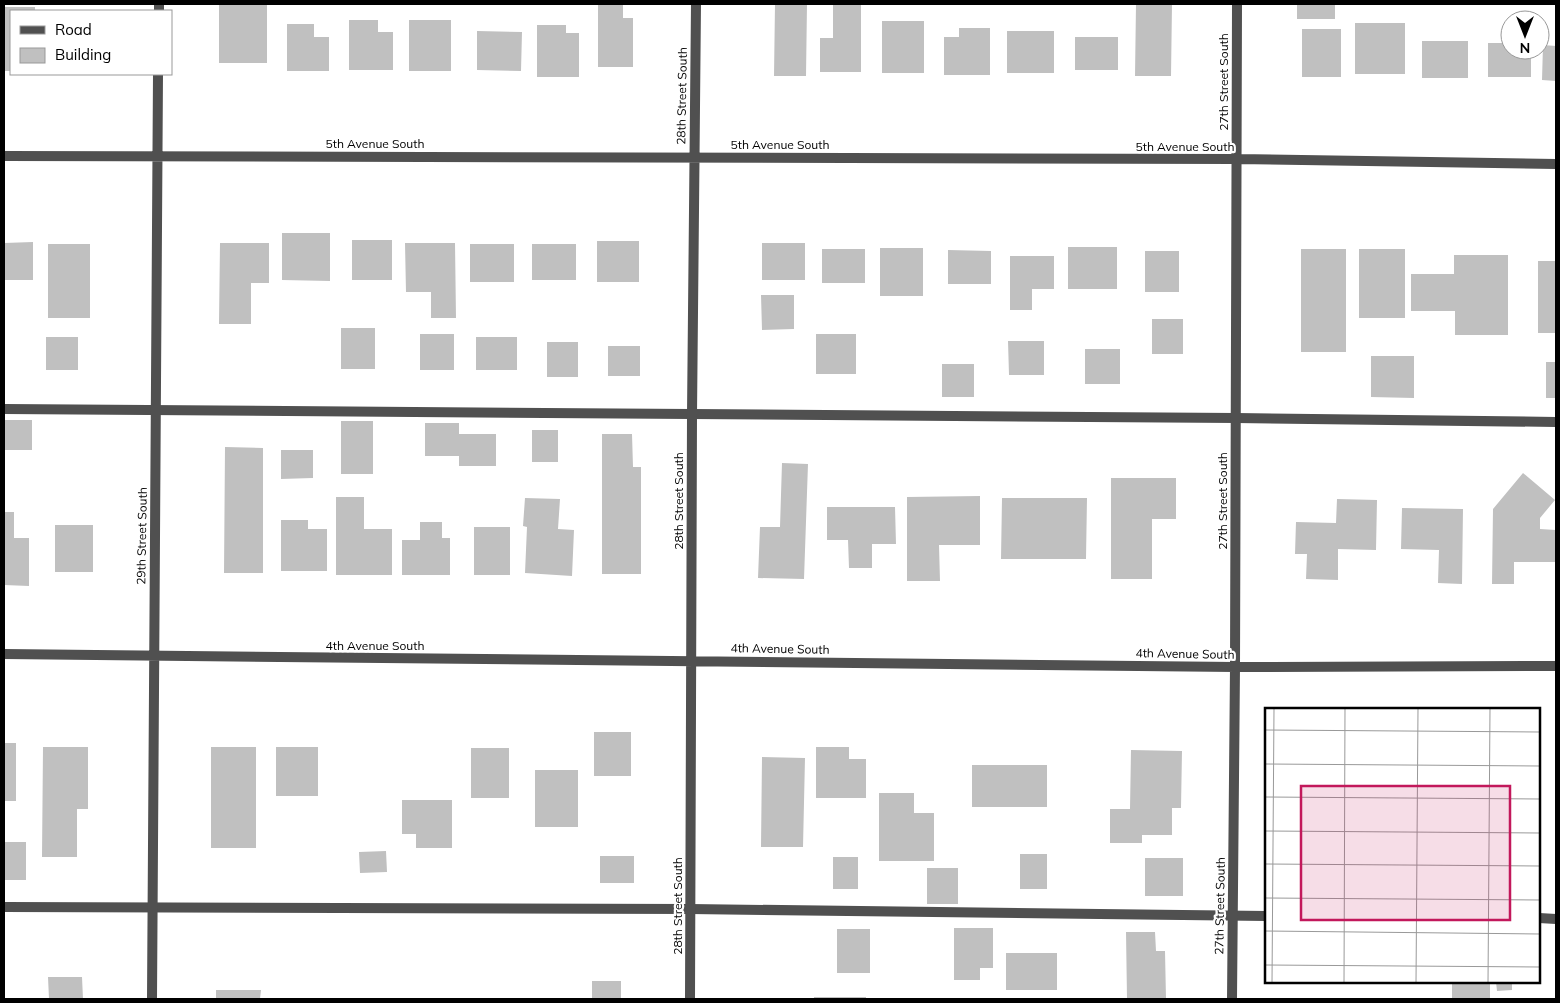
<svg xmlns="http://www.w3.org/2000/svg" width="1560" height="1003" font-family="Mulish,sans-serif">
<rect width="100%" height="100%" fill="#fff"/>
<path fill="#c0c0c0" d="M219 4H267V63H219Z
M598 4H623V18H633V67H598Z
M775 4H807L806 76H774Z
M833 4H861V72H820V38H833Z
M1136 4H1172L1171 76H1135Z
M1297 4H1335V19H1297Z
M4 7H35V11H11V71H4Z
M349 20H378V32H393V70H349Z
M409 20H451V71H409Z
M882 21H924V73H882Z
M1355 23H1405V74H1355Z
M287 24H314V37H329V71H287Z
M537 25H566V33H579V77H537Z
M959 28H990V75H944V37H959Z
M1302 29H1341V77H1302Z
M477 31 522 32 521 71 477 70Z
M1007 31H1054V73H1007Z
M1075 37H1118V70H1075Z
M1422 41H1468V78H1422Z
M1488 43H1510V50H1531V77H1488Z
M1543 45 1556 46V81L1542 80Z
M282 233H330V281L282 280Z
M352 240H392V280H352Z
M597 241H639V282H597Z
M33 242V280H4V243Z
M220 243H269V283H251V324H219Z
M405 243H455L456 318H431V292H406Z
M762 243H805V280H762Z
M48 244H90V318H48Z
M470 244H514V282H470Z
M532 244H576V280H532Z
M1068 247H1117V289H1068Z
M880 248H923V296H880Z
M822 249H865V283H822Z
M1301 249H1346V352H1301Z
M1359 249H1405V318H1359Z
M948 250 991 251V284H948Z
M1145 251H1179V292H1145Z
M1454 255H1508V335H1455V311H1411V274H1454Z
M1010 256H1054V289H1032V310H1010Z
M1538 261H1556V333H1538Z
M761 295H794V329L762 330Z
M1152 319H1183V354H1152Z
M341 328H375V369H341Z
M420 334H454V370H420Z
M816 334H856V374H816Z
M46 337H78V370H46Z
M476 337H517V370H476Z
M1008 341H1044V375H1009Z
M547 342H578V377H547Z
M608 346H640V376H608Z
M1085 349H1120V384H1085Z
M1371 356H1414V398L1371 397Z
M1546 362H1556V398H1546Z
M942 364H974V397H942Z
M4 420H32V450H4Z
M341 421H373V474H341Z
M425 423H459V434H496V466H459V456H425Z
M532 430H558V462H532Z
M602 434H632L633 467H641V574H602Z
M225 447 263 448V573H224Z
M281 450H313V478L281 479Z
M782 463 808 464 804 579 758 578 760 527H780Z
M1523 473 1555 500 1540 518V529L1556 530V562H1514V584H1492L1493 509Z
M1111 478H1176V519H1152V579H1111Z
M980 496V545H939L940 581H907V497Z
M336 497H364V529H392V575H336Z
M525 498 560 499 558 529 574 530 572 576 525 573 527 527 523 526Z
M1002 498H1087L1086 559H1001Z
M1337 499 1377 500 1376 550 1338 549V580L1306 579 1307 554H1295L1296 522 1336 523Z
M827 507H895L896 544H872V568H849L848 540H827Z
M1402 508 1463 509 1462 584 1438 583 1439 550 1401 549Z
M4 512H14V538H29V586L4 585Z
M281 520H308V529H327V571H281Z
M420 522H442V538H450V575H402V540H420Z
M55 525H93V572H55Z
M474 527H510V575H474Z
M594 732H631V776H594Z
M4 743H16V801H4Z
M43 747H88V809H77V857H42Z
M211 747H256V848H211Z
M276 747H318V796H276Z
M816 747H849V759H866V798H816Z
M471 748H509V798H471Z
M1131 750 1182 751 1181 808H1172V835H1142V843H1110V809H1130Z
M762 757 805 758 803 847H761Z
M972 765H1047V807H972Z
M535 770H578V827H535Z
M879 793H914V813H934V861H879Z
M402 800H452V848H416V834H402Z
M4 842H26V880H4Z
M386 851 387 872 360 873 359 852Z
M1020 854H1047V889H1020Z
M600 856H634V883H600Z
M833 857H858V889H833Z
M1145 858H1183V896H1145Z
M927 868H958V904H927Z
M954 928H993V968H980V980H954Z
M837 929H870V973H837Z
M1126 932H1155L1156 951H1165L1166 999H1127Z
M1006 953H1057V990H1006Z
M48 977H82L83 999H49Z
M592 981H621V999H592Z
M1452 982H1490V999H1452Z
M1496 982H1512V990L1497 991Z
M216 990H261L260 999H216Z
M814 997H866V999H814Z"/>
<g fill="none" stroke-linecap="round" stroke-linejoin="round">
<path stroke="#505050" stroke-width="10" d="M4 409 1236 418 1556 422
M4 907 690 909 1266 916
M1539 918 1556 919"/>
<path stroke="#505050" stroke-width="10" d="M159 11V4
M4 156 1237 159 1556 164
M4 654 1235 667 1556 666
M152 999 158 74
M690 999 692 415 696 4
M1232 999 1235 667 1237 4"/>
</g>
<g text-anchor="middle" stroke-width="4.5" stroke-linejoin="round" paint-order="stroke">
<g font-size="12" fill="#000" stroke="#fff">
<text transform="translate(1224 82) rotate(-90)" y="4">27th Street South</text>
<text transform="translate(682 96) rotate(-89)" y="4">28th Street South</text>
<text x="375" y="148">5th Avenue South</text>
<text x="780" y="149">5th Avenue South</text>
<text x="1185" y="151">5th Avenue South</text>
<text transform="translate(679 501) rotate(-90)" y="4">28th Street South</text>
<text transform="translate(1223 501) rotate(-90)" y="4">27th Street South</text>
<text transform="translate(142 536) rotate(-89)" y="4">29th Street South</text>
<text x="375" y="650">4th Avenue South</text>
<text transform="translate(780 649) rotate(1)" y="4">4th Avenue South</text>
<text transform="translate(1185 654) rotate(1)" y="4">4th Avenue South</text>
<text transform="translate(678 906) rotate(-90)" y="4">28th Street South</text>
<text transform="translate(1220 906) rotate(-89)" y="4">27th Street South</text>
</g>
</g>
<g transform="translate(1265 708)">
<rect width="275" height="275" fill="#fff"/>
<path fill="none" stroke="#999" stroke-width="1" d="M0 22 275 24M0 56 275 58M0 89 275 91M0 123 275 125M0 156 275 158M0 190 275 192M0 223 275 226M0 257 275 259M7 275 9 0M79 275 80 0M151 275 153 0M223 275 225 0"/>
<path fill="#c2185b" fill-opacity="0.15" stroke="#c2185b" stroke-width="2.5" d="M36 78H245V212H36Z"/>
<rect width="275" height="275" fill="none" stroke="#000" stroke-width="2.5"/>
</g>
<rect width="1560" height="1003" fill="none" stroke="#000000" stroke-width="10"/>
<rect x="10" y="10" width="162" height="65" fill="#ffffff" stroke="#999999"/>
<rect x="20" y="26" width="25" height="8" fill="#505050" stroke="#999999"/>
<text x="55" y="35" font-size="15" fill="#000000">Road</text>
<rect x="20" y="48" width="25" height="15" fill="#c0c0c0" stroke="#999999"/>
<text x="55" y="60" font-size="15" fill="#000000">Building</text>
<g transform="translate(1525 35) rotate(180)"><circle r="24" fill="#ffffff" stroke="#999999"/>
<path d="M0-4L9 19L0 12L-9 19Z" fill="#000000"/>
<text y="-8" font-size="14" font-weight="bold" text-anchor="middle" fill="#000000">N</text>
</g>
</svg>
